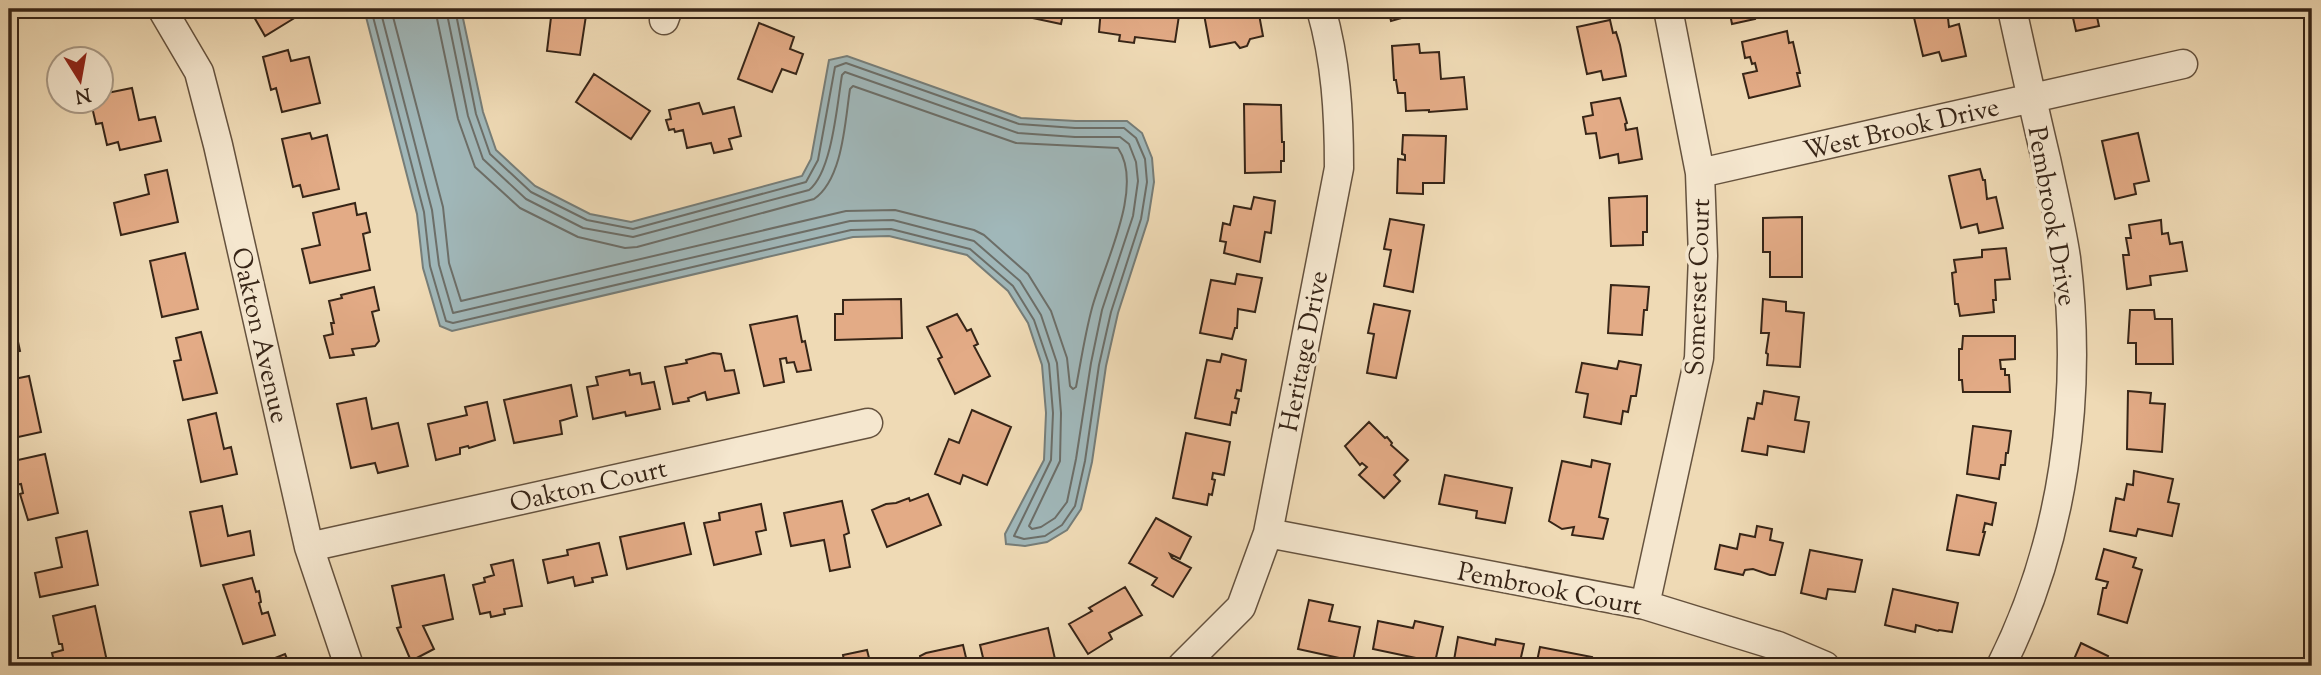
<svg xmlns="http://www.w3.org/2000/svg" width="2321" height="675" font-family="'Sorts Mill Goudy',serif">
<rect width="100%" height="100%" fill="#efdab5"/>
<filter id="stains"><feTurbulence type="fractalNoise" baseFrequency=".00286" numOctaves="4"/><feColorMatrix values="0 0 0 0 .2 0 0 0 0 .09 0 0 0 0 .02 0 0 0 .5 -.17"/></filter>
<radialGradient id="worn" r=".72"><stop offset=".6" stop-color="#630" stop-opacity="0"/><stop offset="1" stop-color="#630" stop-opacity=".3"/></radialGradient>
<path fill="#a0b7b9" stroke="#767d78" stroke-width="2" d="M364 9H461L483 112 496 150 535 186 590 214 631 222 802 176 811 159 829 60 847 56 1021 118 1076 121H1127L1142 133 1152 158 1154 182 1148 220 1118 313 1106 366 1092 462 1081 509 1067 530 1047 542 1025 546 1006 544 1005 534 1044 460 1046 413 1042 365 1028 323 1008 291 967 255 889 236 853 237 452 331 440 326 423 268 417 214Z"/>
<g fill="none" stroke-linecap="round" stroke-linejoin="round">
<path stroke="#6c6e68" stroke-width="2" d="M371 9 424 212 430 266 446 321 453 323 851 230 891 229 970 249 1013 286 1034 320 1049 364 1053 413 1051 460 1014 536 1024 539 1045 536 1062 525 1075 506 1085 461 1099 365 1111 312 1141 219 1147 182 1145 159 1136 138 1124 128H1075L1019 124 846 63 835 67 818 160 806 182 633 229 587 220 531 192 490 154 476 114 455 9
M380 9 432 210 439 265 453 313 850 221 893 220 974 241 1020 281 1041 315 1057 363 1061 413 1060 461 1029 526 1032 529 1041 527 1055 518 1067 502 1076 459 1091 363 1102 310 1133 216 1138 181 1136 162 1129 144 1120 137H1075L1018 133 845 72 842 75C837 105 832 172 809 190L633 237 583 228 526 199 483 159 468 116 446 9
M391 9 443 207 449 263 461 301 846 211 895 210 974 230 984 235 1028 274 1051 311 1067 358 1070 386 1073 389 1076 387C1081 361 1085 334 1092 308 1103 266 1145 187 1118 148L1016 143 853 86 850 89C845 121 843 179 814 199L637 247 625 248 578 237 520 208 475 167 458 119 435 9"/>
</g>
<path fill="#e3ab86" stroke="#372517" stroke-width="2" d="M9 9H27L13 20 9 14Z
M252 9H298L301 14 265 36 250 10Z
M552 9H587L580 55 547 51Z
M999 9H1064L1061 24 1009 13 1010 11Z
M1101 9H1180L1175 42 1135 37 1134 43 1119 41 1120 35 1099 32Z
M1203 9H1258L1263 36 1250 39 1247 46 1240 48 1235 42 1210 47Z
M1388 9H1418L1419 13 1391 21Z
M1729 9H1761L1753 11 1755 19 1732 24Z
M1912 9H1947L1949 27 1959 24 1966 56 1942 61 1939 52 1923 56Z
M2071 9H2125V11L2097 17 2099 26 2076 31Z
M1610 20 1613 33 1616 32 1620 45 1626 76 1603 80 1601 71 1587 74 1577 27Z
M759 23 794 37 790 49 803 54 796 74 782 69 772 92 738 79Z
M1787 31 1789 43 1793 42 1800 73H1797L1800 86 1749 98 1743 74 1757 71 1755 63 1752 64 1750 57 1745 58 1742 42Z
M1419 44 1420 53 1439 52 1441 79 1464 77 1467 109 1429 112V110L1406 111 1405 93H1398L1396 80H1394L1392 46Z
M288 50 291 61 309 57 320 103 282 112 276 88 271 90 263 57Z
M594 74 650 111 631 139 576 102Z
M132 88 139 120 155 117 161 141 120 150 118 142 107 145 102 123 96 124 92 107 98 105 97 102H102V94Z
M1620 98 1627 123 1625 124 1626 130 1637 128 1642 159 1619 163 1618 154 1600 158 1596 133 1586 134 1583 117 1593 115 1591 103Z
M699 103 703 114 734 107 741 136 729 139 732 149 714 153 711 143 687 148 683 130 675 132 674 129 669 130 666 120 671 119 669 110Z
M1244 104 1281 105 1282 142H1284V161H1281V172L1245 173Z
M310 133 312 139 327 135 339 189 303 197 300 185 293 187 282 139Z
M2138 133 2149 181 2134 184 2136 194 2115 199 2102 141Z
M1403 135 1446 136 1444 183H1423V194L1397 193 1398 159 1405 160V155L1402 154Z
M11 150 16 172 9 174V151Z
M1980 169 1983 180H1985L1987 199 1996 197 2003 228 1979 233 1977 224 1961 228 1949 176Z
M167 170 178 222 121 235 114 203 149 194 145 175Z
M1647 196V232H1643V245L1611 246 1609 198Z
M1254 197 1275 201 1271 233 1265 232 1260 262 1224 253 1226 242 1220 241 1223 223 1230 225 1234 206 1251 209Z
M355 203 357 215 366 213 370 232 363 234 370 270 310 283 302 249 320 245 313 213Z
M1802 217V277H1770V252H1763V218Z
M1390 219 1424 225 1413 292 1384 286 1391 250 1384 249Z
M2161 220 2162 234 2168 233 2170 244 2182 242 2187 271 2150 276 2151 285 2127 289 2123 255H2129L2126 238H2131L2129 225Z
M2006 248 2010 279 1995 280 1996 300H1993L1994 312 1960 316 1958 304H1955L1952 273 1956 272 1954 260 1982 257V250Z
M185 253 198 309 162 317 150 261Z
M1237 274 1262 278 1255 312 1238 309 1237 328H1235L1232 339 1200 333 1211 280 1235 284Z
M1611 285 1649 287 1647 310H1644L1642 335 1608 333Z
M374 287 379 310 372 312 379 341 375 346 352 349 354 355 330 358 324 336 333 334 331 323H334L329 301 342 298 341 295Z
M901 299 902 338 835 340V314H843V300Z
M1763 299 1786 302V311L1804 313 1800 367 1767 365 1768 354 1766 353 1769 333H1761Z
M9 300 20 351 9 353Z
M1374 304 1410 311 1396 378 1367 373 1374 334 1368 333Z
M2130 310H2154L2155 319H2172L2173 364H2136V343H2128Z
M957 314 967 331 971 329 978 344 974 346 990 376 955 394 938 359 942 357 927 327Z
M797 316 802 342 805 341 811 370 797 372 794 362 787 363 786 358 780 359 784 382 764 386 750 325Z
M201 332 217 393 183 400 174 361 181 360 176 338Z
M1963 336H2015V359L2000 360 2001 369H2005V375H2009L2010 392H1963L1962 380H1959V349H1962Z
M713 353 721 354 725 371 734 370 739 393 707 400 705 392 688 398 689 401 673 404 665 367 687 363 686 360Z
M1222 354 1246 360 1241 391 1237 390 1235 398 1239 399 1236 413 1232 412 1230 425 1195 418 1207 360 1220 362Z
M1619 361 1641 365 1636 396H1631L1628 412 1623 411 1621 424 1584 417 1588 394 1576 392 1582 363 1617 369Z
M629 370 630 375 640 373 642 384 654 382 660 409 626 416 625 412 593 419 587 387 598 385 596 377Z
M29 376 41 432 9 439V380Z
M571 385 577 416 560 421 562 434 514 443 504 400Z
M1764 391 1799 397 1795 420 1809 422 1804 452 1768 446 1767 455 1742 451 1748 418 1754 419 1757 403 1762 404Z
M2128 391 2151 393 2150 403 2165 404 2162 452 2127 449Z
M366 398 372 429 398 423 408 466 378 473 375 463 351 468 337 404Z
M487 402 495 440 469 448 468 446 460 448V454L436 460 428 424 467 415 465 407Z
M972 410 1011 427 987 485 963 475 960 484 935 474 949 439 959 443Z
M216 413 224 449 231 447 237 474 201 482 188 420Z
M1369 422 1385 438 1387 437 1392 443 1391 445 1408 460 1394 475 1400 481 1384 498 1359 475 1367 467 1362 463 1360 465 1345 446Z
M1973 426 2011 431 2008 453H2006L2005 465H2001L1999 479 1967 474Z
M1186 433 1230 442 1224 475 1213 473 1212 479 1215 480 1212 495 1209 494 1207 505 1173 498Z
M45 454 58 513 28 520 20 494 23 493 21 484 15 485 9 462Z
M1592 460 1610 464 1599 517 1608 519 1603 539 1572 535 1574 527 1562 529 1549 521 1562 461 1591 467Z
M2134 471 2173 479 2168 502 2179 504 2172 536 2138 529 2136 536 2110 531 2116 498 2124 500 2127 484 2133 485Z
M1445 475 1512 488 1505 523 1476 518 1477 511 1439 504Z
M928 494 941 525 887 547 872 510 886 504 896 503 909 498 910 501Z
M1957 495 1996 503 1992 525 1985 523 1983 532H1985L1979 555 1947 550Z
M842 501 849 533 844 535 850 567 830 571 824 540 791 546 784 513Z
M761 504 766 530 756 532 761 554 714 565 704 523 720 520 719 513Z
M222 506 228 536 250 531 254 555 201 566 190 512Z
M1156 518 1191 537 1180 559 1170 554 1172 558 1191 568 1173 597 1152 585 1157 578 1129 563Z
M684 523 691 554 627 569 620 537Z
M1757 526 1772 529 1770 540 1783 543 1775 575H1770L1753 569 1745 570 1743 575 1715 569 1720 545 1737 549 1740 534 1755 537Z
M87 531 98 585 40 597 35 573 62 567 56 538Z
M599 543 607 575 592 578 593 582 575 586 573 577 548 583 543 560 568 555 567 550Z
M2104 549 2136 558 2133 567 2142 570 2127 623 2098 614 2103 588H2106L2108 582 2096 579Z
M1810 550 1862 560 1855 592 1828 589 1826 599 1801 593Z
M513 560 522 606 504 609 505 614 491 617 490 612 480 614 473 585 485 582 484 578 494 575 491 565Z
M444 575 453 619 423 626 434 649 411 661 397 628 401 627 392 586Z
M252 578 256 592 259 591 261 602 259 603 262 614 268 612 275 635 243 644 223 585Z
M1125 587 1142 615 1109 633 1112 639 1088 654 1069 624 1092 611 1089 608Z
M1893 589 1958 603 1952 632 1939 630 1938 631 1916 625 1915 632 1885 625Z
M1309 600 1333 605 1329 621 1360 627 1353 661 1298 649Z
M95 606 108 666H55L52 653 63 650 62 644H59L53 616Z
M1378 621 1413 628 1415 621 1443 627 1435 662 1373 649Z
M1048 628 1055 659 1031 666H985L980 645Z
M1458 637 1495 645 1496 639 1524 644 1519 666H1453Z
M2081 643 2108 656 2104 666H2071Z
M963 645 968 666H922L920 656 926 653Z
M1540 647 1592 657 1591 662 1603 666H1536Z
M867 650 871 666H845L843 655Z
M285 654 290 666H255Z"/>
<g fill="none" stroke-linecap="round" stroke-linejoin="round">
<g stroke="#65523e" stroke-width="31">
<path id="minor" d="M162 9 199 72 218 145 309 547 349 666
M664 20 668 9
M1700 173 2183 64
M1268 533 1645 605 1778 646 1825 666
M309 547 868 423
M1645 605 1699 358 1703 256 1700 173 1668 9
M1182 666 1241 607 1268 533 1339 168C1339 113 1336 61 1321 9
M2001 666C2064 541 2083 397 2066 258 2061 225 2053 192 2046 159 2034 109 2023 59 2012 9"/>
</g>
<use href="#minor" stroke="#f5e7cf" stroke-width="28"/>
</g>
<g text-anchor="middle" stroke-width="7" stroke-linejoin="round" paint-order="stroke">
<g font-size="26" fill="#372517" stroke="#f5e7cf">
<text transform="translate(1901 128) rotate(-13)" y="9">West Brook Drive</text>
<text transform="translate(2053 216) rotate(80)" y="9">Pembrook Drive</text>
<text transform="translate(1697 287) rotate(-88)" y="9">Somerset Court</text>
<text transform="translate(261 335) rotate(77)" y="9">Oakton Avenue</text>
<text transform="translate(1303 351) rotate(-79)" y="9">Heritage Drive</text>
<text transform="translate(588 485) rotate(-13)" y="9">Oakton Court</text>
<text transform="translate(1550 588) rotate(11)" y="9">Pembrook Court</text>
</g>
</g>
<rect width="2321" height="675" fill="none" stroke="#efdab5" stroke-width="35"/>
<rect x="10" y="10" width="2300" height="654" fill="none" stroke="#372517" stroke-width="3.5"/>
<rect x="18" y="18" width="2286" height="640" fill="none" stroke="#372517" stroke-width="2"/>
<g transform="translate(80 80) rotate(169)"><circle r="33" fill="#f5e7cf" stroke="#a99985" stroke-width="2"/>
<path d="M0-5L12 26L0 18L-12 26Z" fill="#8f2418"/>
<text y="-10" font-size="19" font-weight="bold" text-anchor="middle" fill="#372517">N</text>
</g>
<rect width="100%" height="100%" filter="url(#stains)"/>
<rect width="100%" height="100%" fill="url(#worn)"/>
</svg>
